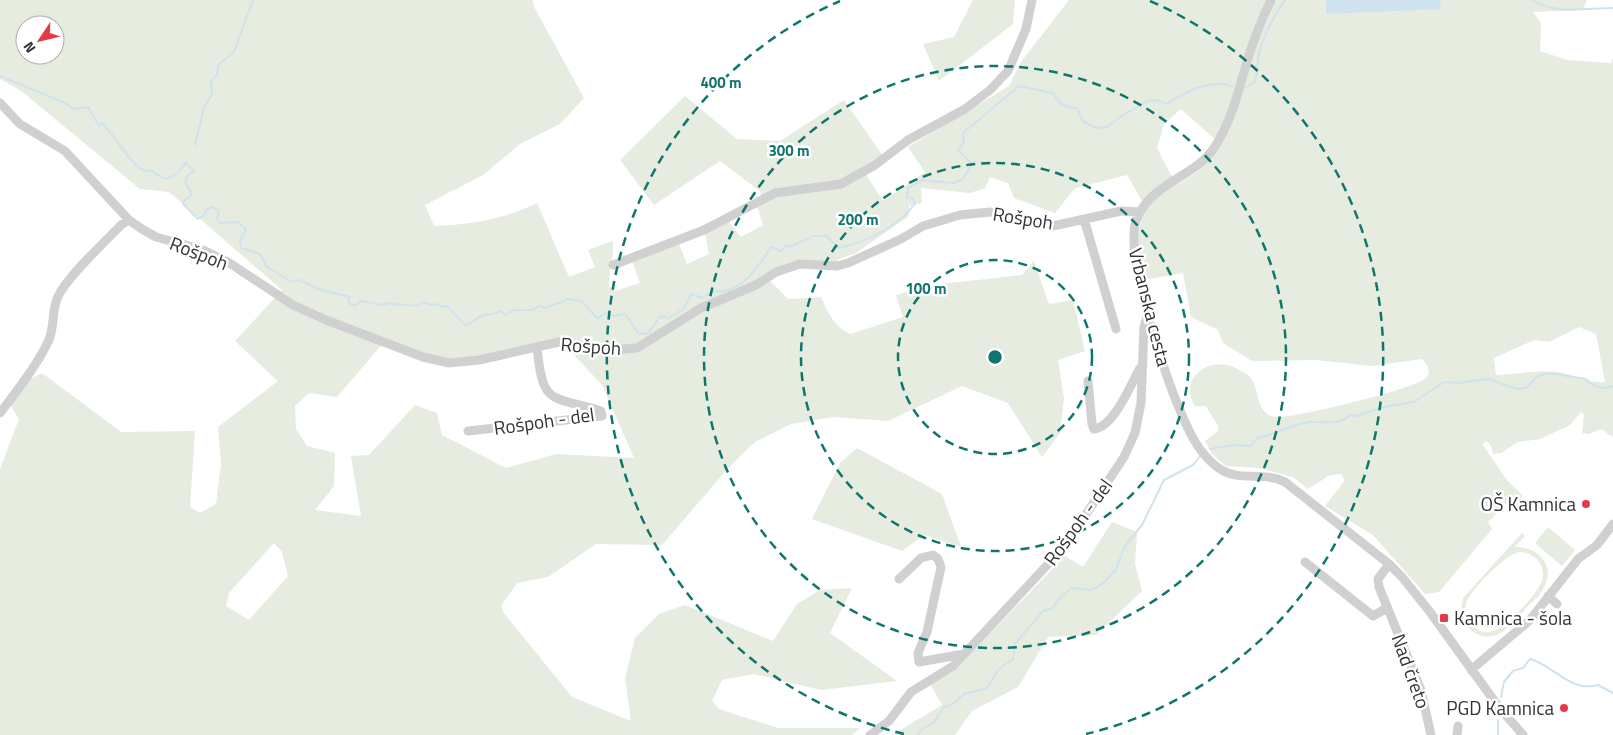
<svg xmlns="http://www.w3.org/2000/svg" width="1613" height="735" font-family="'Titillium Web',sans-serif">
<rect width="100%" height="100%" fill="#fff"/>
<path fill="#e6ecdf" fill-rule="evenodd" d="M0 0H533L534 7 584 98 560 124 520 144 483 175 425 205 434 226C473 224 501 220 537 203L569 277 595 267 588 250 613 241C614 257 609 270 609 286L615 291 640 283 632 261 679 244 687 264 709 254 705 233 728 221 741 237 763 225 757 206 761 192 720 161 654 205 620 160 685 96 737 139 780 141 844 100 883 156 863 170 883 201 925 172 908 147 1009 86 1021 62 1069 0H1587L1583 10 1533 12 1541 23 1540 51 1567 60 1611 63 1613 58V437L1601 429 1589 434 1582 433 1584 414 1581 412 1570 425 1540 439 1518 442 1501 453 1493 454 1491 446 1487 441 1482 444 1507 480 1522 495 1521 504 1517 506 1508 502 1488 522 1492 529 1439 592 1425 594 1373 535 1325 506 1345 480 1341 474 1330 475 1308 489 1293 477 1258 468 1226 466 1212 454 1205 441 1218 431V426L1206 406H1195C1177 379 1209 356 1234 367 1239 370 1246 373 1250 377 1260 389 1255 414 1275 417 1291 419 1416 389 1426 378 1432 372 1427 364 1422 359L1372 366 1315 360 1252 361 1223 343 1218 330 1191 317 1183 273 1143 280C1133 247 1135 239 1146 208L1127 175 1075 188 1055 213 1014 198 1008 183 990 177 985 188 970 193 921 188 922 203 909 206V216L856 253 839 259 836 263 804 262 765 276 788 299 821 297C828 313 834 326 850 334L903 317 896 295 931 285 1022 275 1034 261 1049 304 1073 300 1085 351 1058 360 1064 399 1060 433 1042 457 1008 403 962 386 888 421 833 417 791 424 755 442 730 466 662 545 596 544 548 577 517 583 501 606 504 613 572 697 631 721 625 678 635 638 659 614 685 605 773 641 797 604 820 590 852 588 830 633 897 681 821 690 754 674 722 680 712 701 719 709 778 728H860L852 735H0V469L19 419 10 405 29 380 42 373 121 432 195 431 190 507 200 513 216 504 221 464 218 427 278 381 235 341 282 290 169 192 140 189 20 90 0 79ZM25 25H55V55H25ZM1181 109 1220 144 1199 171 1176 185 1157 148 1164 124ZM1579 327 1596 334 1605 382C1584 383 1581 377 1563 373 1542 369 1518 374 1496 375L1494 358 1534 340 1549 342ZM385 341 452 363 563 343 602 385 634 458 556 454 506 468 442 435 437 413 415 405 369 455 351 456 361 516 315 510 334 486 335 453 307 446 296 429 295 406 309 393 337 397ZM274 543 282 552 288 576 249 620 226 606 229 593Z
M973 0H1015L1013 24 939 81 923 44 954 37Z
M857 448 942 494 961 547 924 535 902 551 812 519 840 463Z
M1112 522 1137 532 1135 564 1142 591 1096 635 1048 637 1018 687 972 711 955 735H892L942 705 930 684 960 664 1065 556 1083 567Z
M1548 527 1575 550 1562 566 1535 543Z
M1522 533 1525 536 1515 547C1535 546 1554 562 1546 583 1543 593 1534 600 1527 607 1513 623 1494 649 1471 630 1461 621 1460 609 1463 598ZM1519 552C1536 552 1548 567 1541 583 1535 596 1503 632 1489 632 1483 633 1477 630 1472 625 1467 620 1464 612 1466 604 1469 591 1506 554 1519 552Z"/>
<path fill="#cfe2ee" d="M1326 0H1440L1441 9 1326 14Z"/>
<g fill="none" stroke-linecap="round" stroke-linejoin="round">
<path stroke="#cfe2ee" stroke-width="2" d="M1532 0C1555 15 1586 8 1613 8
M0 76 65 103 74 109 88 107 99 126 102 123C113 133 132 166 143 170 145 171 148 171 151 171 157 173 161 180 168 178 177 176 181 168 186 163L194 171 187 176 185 182 192 194 183 202 184 205 198 219 204 215 207 209 213 207 219 212 217 218 219 223 237 222 246 229 240 240 241 248 260 254 267 267 292 282 299 280 318 289 350 297 348 300 350 304 356 305 361 301 383 305 389 303C401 306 407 304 418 306L422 302 433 305 436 304 443 307 447 306 465 325C473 324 477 316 484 315 490 314 494 315 500 311L505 315 514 310H532L540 306 547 308C554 303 561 304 567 299L581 301 597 318 606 313 614 316 625 314 639 334 648 333 661 316 668 318 684 309 691 294 703 298C715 288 711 293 724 291 747 286 759 265 771 247L780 251 786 246H792L809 238
M1243 89 1255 82C1258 72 1257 63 1259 54 1264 34 1273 17 1285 0
M195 145 204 108 212 94 211 81 217 75 218 65 234 52 253 0
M812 236H826L839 248C869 241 896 228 915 204L913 199 907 197 908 188 923 180 953 183 963 179 972 164 958 150 964 143 963 133 1019 86 1052 93 1062 105 1078 109 1082 121 1096 128 1107 127 1123 115 1148 101 1156 100 1166 104C1188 91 1209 78 1236 87
M1210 449 1232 445 1251 446 1257 438C1275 435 1292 424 1309 422 1323 421 1339 426 1350 415L1357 416 1384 407 1414 402 1444 382 1458 383 1488 379 1517 389 1526 388 1538 376 1549 373 1586 379 1594 386 1604 388 1613 386
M1501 697 1504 682 1513 671 1523 668 1530 659C1552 664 1570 693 1598 685L1613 693
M918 735 920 731 934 722 944 707 953 704 964 694 987 688 998 670 1013 659 1015 644 1043 611 1053 608 1057 601 1071 588 1092 590 1103 583 1115 571 1125 546 1142 525 1164 480 1193 465 1201 455
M1498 735V720"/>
<path stroke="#d0d0d0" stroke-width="9" d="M1271 0C1266 11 1260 23 1256 35 1241 73 1238 111 1214 148 1194 178 1149 183 1136 221 1124 257 1168 387 1186 424 1193 440 1205 459 1220 469 1239 482 1264 471 1285 482L1389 564 1402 577 1430 612 1498 706 1523 735
M0 103 20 124 65 151 129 220 142 229 156 237 203 250 228 262 293 305 326 320 423 357 449 363 479 360 559 342 611 350 637 348 701 308 756 285 776 272 800 264 837 266 848 263 901 239 923 226 960 215 990 212 1041 225 1053 226 1121 211 1140 212
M1084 219 1116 329
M613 265 704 230 775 193 841 184 875 165 908 140 965 109 990 90 1008 71 1026 29 1032 0
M1088 381 1092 424 1094 429C1114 427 1131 384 1140 368
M0 413C17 391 35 368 48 342 56 326 50 307 61 291 77 267 101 246 121 225L129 220
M468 431 602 416 601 411C549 395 543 406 537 347
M1305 562 1373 616 1387 608
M1389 564 1378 579 1379 587 1421 690 1431 735
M899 579 921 558 933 555 938 559 941 567 927 632 918 653 919 662 964 654
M1548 596 1557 604
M1471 670 1530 620 1578 559 1597 545 1613 524
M870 735 889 721 911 692 953 666 1065 546 1124 457 1135 433 1141 403 1144 327 1148 314
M1457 735 1458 726"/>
</g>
<g fill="none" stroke="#0f766e" stroke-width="2.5" stroke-dasharray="9 6">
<circle cx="995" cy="357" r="97"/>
<circle cx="995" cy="357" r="194"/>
<circle cx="995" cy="357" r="291"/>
<path d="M904 734A388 388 0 0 1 840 1M1150 1A388 388 0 0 1 1086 734"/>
</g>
<g fill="#e63946" stroke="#fff" stroke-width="2">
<circle cx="1586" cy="504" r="5"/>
<rect x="1439" y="613" width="10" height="10" rx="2.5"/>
<circle cx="1564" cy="708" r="5"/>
</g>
<g text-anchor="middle" stroke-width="5" stroke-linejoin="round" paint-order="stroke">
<g font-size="19" fill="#333" stroke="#fff">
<text transform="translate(1023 218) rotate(9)" y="7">Rošpoh</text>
<text transform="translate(199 253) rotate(21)" y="7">Rošpoh</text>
<text transform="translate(1150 307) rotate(76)" y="7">Vrbanska cesta</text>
<text transform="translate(591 346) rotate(4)" y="7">Rošpoh</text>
<text transform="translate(544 421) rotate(-8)" y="7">Rošpoh - del</text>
<text transform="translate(1078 522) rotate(-54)" y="7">Rošpoh - del</text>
<text transform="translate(1411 671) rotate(70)" y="7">Nad čreto</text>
</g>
<g font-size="19" fill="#333" stroke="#fff" text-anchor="end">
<text x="1576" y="511">OŠ Kamnica</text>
<text x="1454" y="625" text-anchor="start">Kamnica - šola</text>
<text x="1554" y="715">PGD Kamnica</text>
</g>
</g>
<circle cx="995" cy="357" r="8" fill="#0f766e" stroke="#fff" stroke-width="2.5"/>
<g font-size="15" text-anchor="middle" font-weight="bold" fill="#0f766e" stroke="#fff" stroke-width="5" stroke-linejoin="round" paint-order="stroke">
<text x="721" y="88">400 m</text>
<text x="789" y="156">300 m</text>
<text x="858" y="225">200 m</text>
<text x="926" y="294">100 m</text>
</g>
<g transform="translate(40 40) rotate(235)"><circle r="24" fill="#ffffff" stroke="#adadad"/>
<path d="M0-4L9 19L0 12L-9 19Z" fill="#e63946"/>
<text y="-8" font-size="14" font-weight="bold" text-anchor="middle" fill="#333333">N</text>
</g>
</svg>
